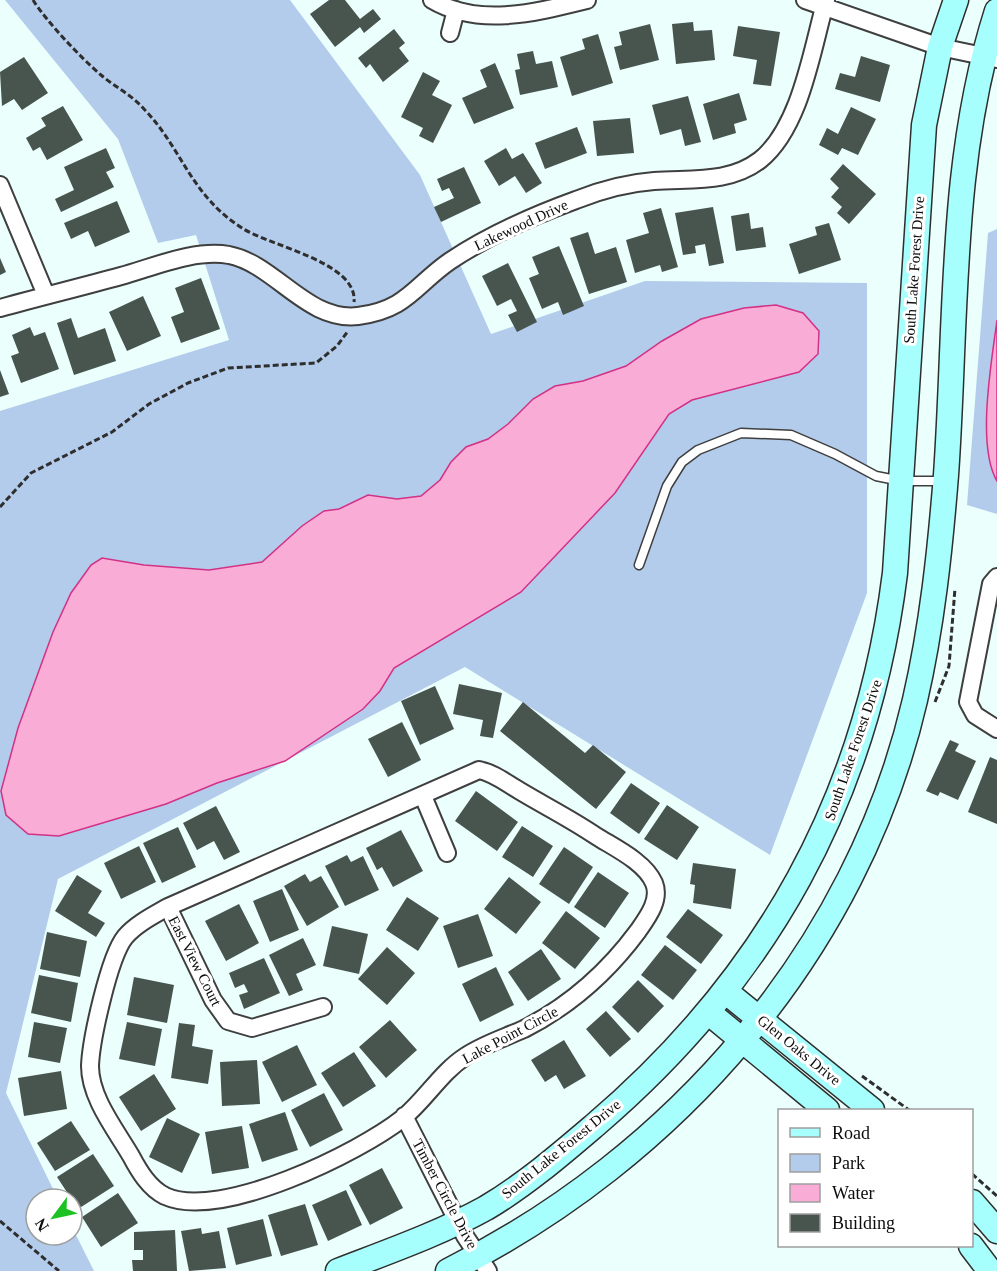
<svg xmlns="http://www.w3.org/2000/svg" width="997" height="1271" font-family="Georgia,serif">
<rect width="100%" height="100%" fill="#ebfffd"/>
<path fill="#b3cceb" d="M5 0H290L420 175 491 334 645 281 867 283V593L770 855 465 667 58 879 6 1093 58 1199H36V1235H72V1227L94 1271H0V411L229 340 196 235 158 243 118 139Z
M997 229V514L967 505 988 233Z"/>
<path fill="#f9add6" stroke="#d33185" stroke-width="1.5" d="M776 305 803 313 819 331 818 354 799 372 692 400 669 414 615 493 521 592 394 668 380 691 363 709 285 761 217 783 166 804 59 836 28 834 6 815 1 791 18 728 53 632 71 593 91 565 102 558 144 565 209 570 262 562 302 526 324 511 339 509 368 495 397 499 421 496 440 480 451 462 466 447 488 439 508 424 533 399 555 386 583 381 626 366 662 341 701 319 744 308Z
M997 320V481C976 446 992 359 997 320Z"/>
<path fill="#48554e" d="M329 0H345L360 19 373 9 381 19 364 33 360 27 335 47 310 14Z
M693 22 694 31 712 30 715 60 676 64 672 24Z
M650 24 659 60 620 70 614 47 622 45 619 32Z
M738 26 780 32 771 86 753 84 757 60 733 56Z
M394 29 405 43 399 48 409 61 383 82 370 64 366 68 358 58Z
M598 34 613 83 572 96 560 57 585 49 582 39Z
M533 51 536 64 552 61 558 87 520 95 515 70 520 69 517 54Z
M861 56 890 65 880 102 835 89 840 73 855 77Z
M24 57 48 93 22 110 14 99 2 106 0 72Z
M495 63 514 108 474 124 462 98 487 87 480 70Z
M423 72 440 81 432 95 452 105 433 143 419 136 423 128 401 117Z
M739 93 747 120 734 124 736 133 713 140 703 104Z
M688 96 701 142 685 146 681 129 660 135 652 105Z
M63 106 83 140 47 160 40 147 33 151 26 138 46 126 41 118Z
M851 107 876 119 858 155 842 148 838 155 819 145 827 128 838 134Z
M630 118 634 153 597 156 593 121Z
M577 127 587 153 545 169 535 143Z
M106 148 115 168 106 172 114 187 61 212 55 199 74 190 64 167Z
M506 148 512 159 523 153 542 183 526 193 515 176 499 186 484 161Z
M843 164 876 194 849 224 837 213 842 207 831 197 839 188 830 179Z
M464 167 481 203 441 222 434 207 454 198 449 188 442 191 437 179Z
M117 201 130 232 95 247 88 231 71 239 64 223Z
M713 207 724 263 709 266 705 244 695 246 696 253 683 255 675 213Z
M661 208 678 267 662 272 660 265 635 273 626 240 649 233 643 213Z
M749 213 751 229 763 227 766 247 736 251 731 216Z
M829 223 841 260 799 274 789 244 817 235 815 227Z
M588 232 595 254 616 247 627 282 589 294 570 238Z
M559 246 584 306 563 315 558 302 542 309 529 278 539 274 532 257Z
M0 258 6 272 0 275Z
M508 263 537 322 517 332 508 315 517 311 511 299 497 306 482 276Z
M201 278 220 329 181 343 171 317 184 312 175 288Z
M143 296 161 336 127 351 109 312Z
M71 318 78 338 105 328 116 361 74 375 57 323Z
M30 327 34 336 45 332 59 369 21 383 11 356 19 353 12 335Z
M0 370 9 394 0 397Z
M459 684 502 693 493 738 480 736 483 720 453 714Z
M435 686 454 729 420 745 401 701Z
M523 702 585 753 593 745 626 772 596 809 500 731Z
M402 722 421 760 388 777 368 739Z
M950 740 959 744 955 751 976 761 958 800 940 792 938 796 926 791Z
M990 757 997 760V824L968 812Z
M631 783 660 803 639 834 610 813Z
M476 791 518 822 497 851 455 821Z
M667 805 699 827 677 860 644 839Z
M216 806 240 852 224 860 214 841 197 850 183 823Z
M522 826 553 846 533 877 502 857Z
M178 827 196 867 162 883 143 843Z
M401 830 423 871 393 887 382 867 377 870 366 848Z
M139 846 156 882 121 899 104 863Z
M564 847 593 867 569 904 539 884Z
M347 855 351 862 363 856 379 890 345 906 325 866Z
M693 863 736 869 731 909 693 903 695 885 690 884Z
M598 872 629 893 605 928 574 907Z
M305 874 310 882 321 876 339 907 307 926 284 886Z
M77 875 102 891 88 913 105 923 96 937 55 911Z
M509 877 541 902 516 934 484 909Z
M282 889 299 930 270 942 253 901Z
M407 897 439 918 418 951 386 930Z
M239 904 259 943 226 961 205 921Z
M688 909 723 935 701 964 666 937Z
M566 911 600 938 575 969 542 943Z
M478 914 493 956 458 968 443 926Z
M332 926 368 934 359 974 323 966Z
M47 932 87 941 80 977 40 969Z
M303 938 316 965 296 974 303 990 289 996 269 955Z
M665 945 697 970 673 1000 641 975Z
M387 947 415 973 387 1005 358 979Z
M541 949 561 979 528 1001 508 972Z
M264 958 280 993 244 1009 239 995 248 992 244 984 235 988 229 973Z
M496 967 514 1005 480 1022 462 984Z
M39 975 78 983 71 1022 31 1013Z
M134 977 174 985 167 1023 127 1015Z
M638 980 664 1006 638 1033 612 1007Z
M606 1011 631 1039 610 1057 586 1029Z
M390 1020 417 1050 386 1078 359 1047Z
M34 1022 67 1028 60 1063 28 1057Z
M127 1022 162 1029 155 1066 119 1059Z
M179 1023 195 1025 192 1046 213 1050 208 1084 171 1078Z
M564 1040 586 1076 564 1089 556 1075 545 1082 531 1060Z
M297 1045 317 1085 282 1102 262 1062Z
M354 1052 376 1086 343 1107 321 1073Z
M257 1060 260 1104 222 1106 220 1062Z
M61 1071 67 1109 24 1116 18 1078Z
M154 1074 176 1109 141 1131 119 1097Z
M324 1093 343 1130 310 1147 291 1110Z
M285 1112 298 1150 262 1162 249 1124Z
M167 1118 200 1134 182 1173 149 1157Z
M71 1121 90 1150 55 1171 37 1143Z
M242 1126 249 1168 212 1174 205 1132Z
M93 1154 114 1186 78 1209 57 1177Z
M382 1168 403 1208 370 1225 349 1185Z
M346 1190 362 1225 328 1241 312 1205Z
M118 1193 138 1223 101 1247 82 1217Z
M305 1204 318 1245 281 1256 268 1215Z
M263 1219 272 1256 236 1265 227 1228Z
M201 1228 202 1234 219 1231 226 1268 189 1271 181 1231Z
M175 1230 177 1271H133L132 1260H143V1250H134V1232Z"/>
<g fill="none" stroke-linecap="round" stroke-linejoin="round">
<g stroke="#3f3f3f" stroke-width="11">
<path id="lane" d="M639 565 667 486 682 462 698 450 741 433 791 435 835 454 876 476 901 481H945"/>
</g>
<g stroke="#3f3f3f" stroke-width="20">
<path id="street" d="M432 0C479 28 538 12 587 0
M805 0 940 47 997 59
M450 33 456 10
M0 185 46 295
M0 308C40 297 81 287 121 276 154 267 194 249 229 255 275 264 307 322 358 316 407 310 415 285 450 261 489 235 532 216 576 200 601 190 627 183 654 181 690 178 729 184 760 160 801 127 812 49 826 0
M997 577 991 584 968 702 975 715 997 729
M479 770C494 773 506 783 520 791 545 806 571 819 596 836 615 848 645 862 654 883 661 900 647 918 638 931 607 973 571 1005 524 1029 504 1038 484 1044 466 1056 441 1072 426 1099 403 1118 359 1153 220 1221 165 1196 149 1188 139 1171 131 1156 116 1130 90 1098 90 1066 91 1040 109 957 125 937 136 924 154 915 168 907Z
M423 796 447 853
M168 907 213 1000 228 1021 252 1028 323 1007
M404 1116 465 1236 488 1271"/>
</g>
<g stroke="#2e2e2e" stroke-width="27">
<path id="secondary" d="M725 991 872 1110
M708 1012 827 1110
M972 1202 997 1231
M971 1246 990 1271
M338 1271C387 1252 439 1234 486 1208 525 1185 561 1154 595 1125 767 978 867 798 895 573L924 125 940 47 956 0
M448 1271C675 1158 857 950 915 700 932 626 940 551 946 475 957 320 949 161 997 11"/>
</g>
<path stroke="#2e2e2e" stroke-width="3" stroke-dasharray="6 3" stroke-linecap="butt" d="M33 0C46 21 82 59 101 75 115 87 132 95 144 109 182 148 190 195 242 228 269 246 358 262 354 302
M0 507 31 473 112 432 149 404 188 383 228 368 316 363 337 346 348 331
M935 702 949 666 955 588
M862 1076 909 1110
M972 1174 997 1196
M0 1221 59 1271"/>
<use href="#lane" stroke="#fff" stroke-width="8"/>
<use href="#street" stroke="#fff" stroke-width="16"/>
<use href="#secondary" stroke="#a6fffc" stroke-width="24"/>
</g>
<g text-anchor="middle" stroke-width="6" stroke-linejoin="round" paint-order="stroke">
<g font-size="15" fill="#0c0c0c" stroke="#fff">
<text transform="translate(521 225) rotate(-25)" y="5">Lakewood Drive</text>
<text transform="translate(914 270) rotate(-86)" y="5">South Lake Forest Drive</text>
<text transform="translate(853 750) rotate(-71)" y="5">South Lake Forest Drive</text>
<text transform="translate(195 961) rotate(63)" y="5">East View Court</text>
<text transform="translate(510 1035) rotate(-28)" y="5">Lake Point Circle</text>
<text transform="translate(799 1050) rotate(39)" y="5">Glen Oaks Drive</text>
<text transform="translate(561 1149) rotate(-39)" y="5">South Lake Forest Drive</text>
<text transform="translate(445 1194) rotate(62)" y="5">Timber Circle Drive</text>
</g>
</g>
<rect x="778" y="1109" width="195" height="138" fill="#ffffff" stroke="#9e9e9e" stroke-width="1.5"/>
<rect x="790" y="1128" width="30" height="9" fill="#a6fffc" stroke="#9e9e9e" stroke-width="1.5"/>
<text x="832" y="1139" font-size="18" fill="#0c0c0c">Road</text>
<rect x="790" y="1154" width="30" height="18" fill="#b3cceb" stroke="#9e9e9e" stroke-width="1.5"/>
<text x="832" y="1169" font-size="18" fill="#0c0c0c">Park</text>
<rect x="790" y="1184" width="30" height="18" fill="#f9add6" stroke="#9e9e9e" stroke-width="1.5"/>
<text x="832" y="1199" font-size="18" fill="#0c0c0c">Water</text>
<rect x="790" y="1214" width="30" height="18" fill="#48554e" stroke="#9e9e9e" stroke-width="1.5"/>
<text x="832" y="1229" font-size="18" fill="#0c0c0c">Building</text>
<g transform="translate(54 1217) rotate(237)"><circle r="28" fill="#ffffff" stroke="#9e9e9e" stroke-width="1.5"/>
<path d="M0-4.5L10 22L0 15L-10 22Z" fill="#1ec124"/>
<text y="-9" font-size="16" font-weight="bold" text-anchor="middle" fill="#0c0c0c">N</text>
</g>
</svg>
